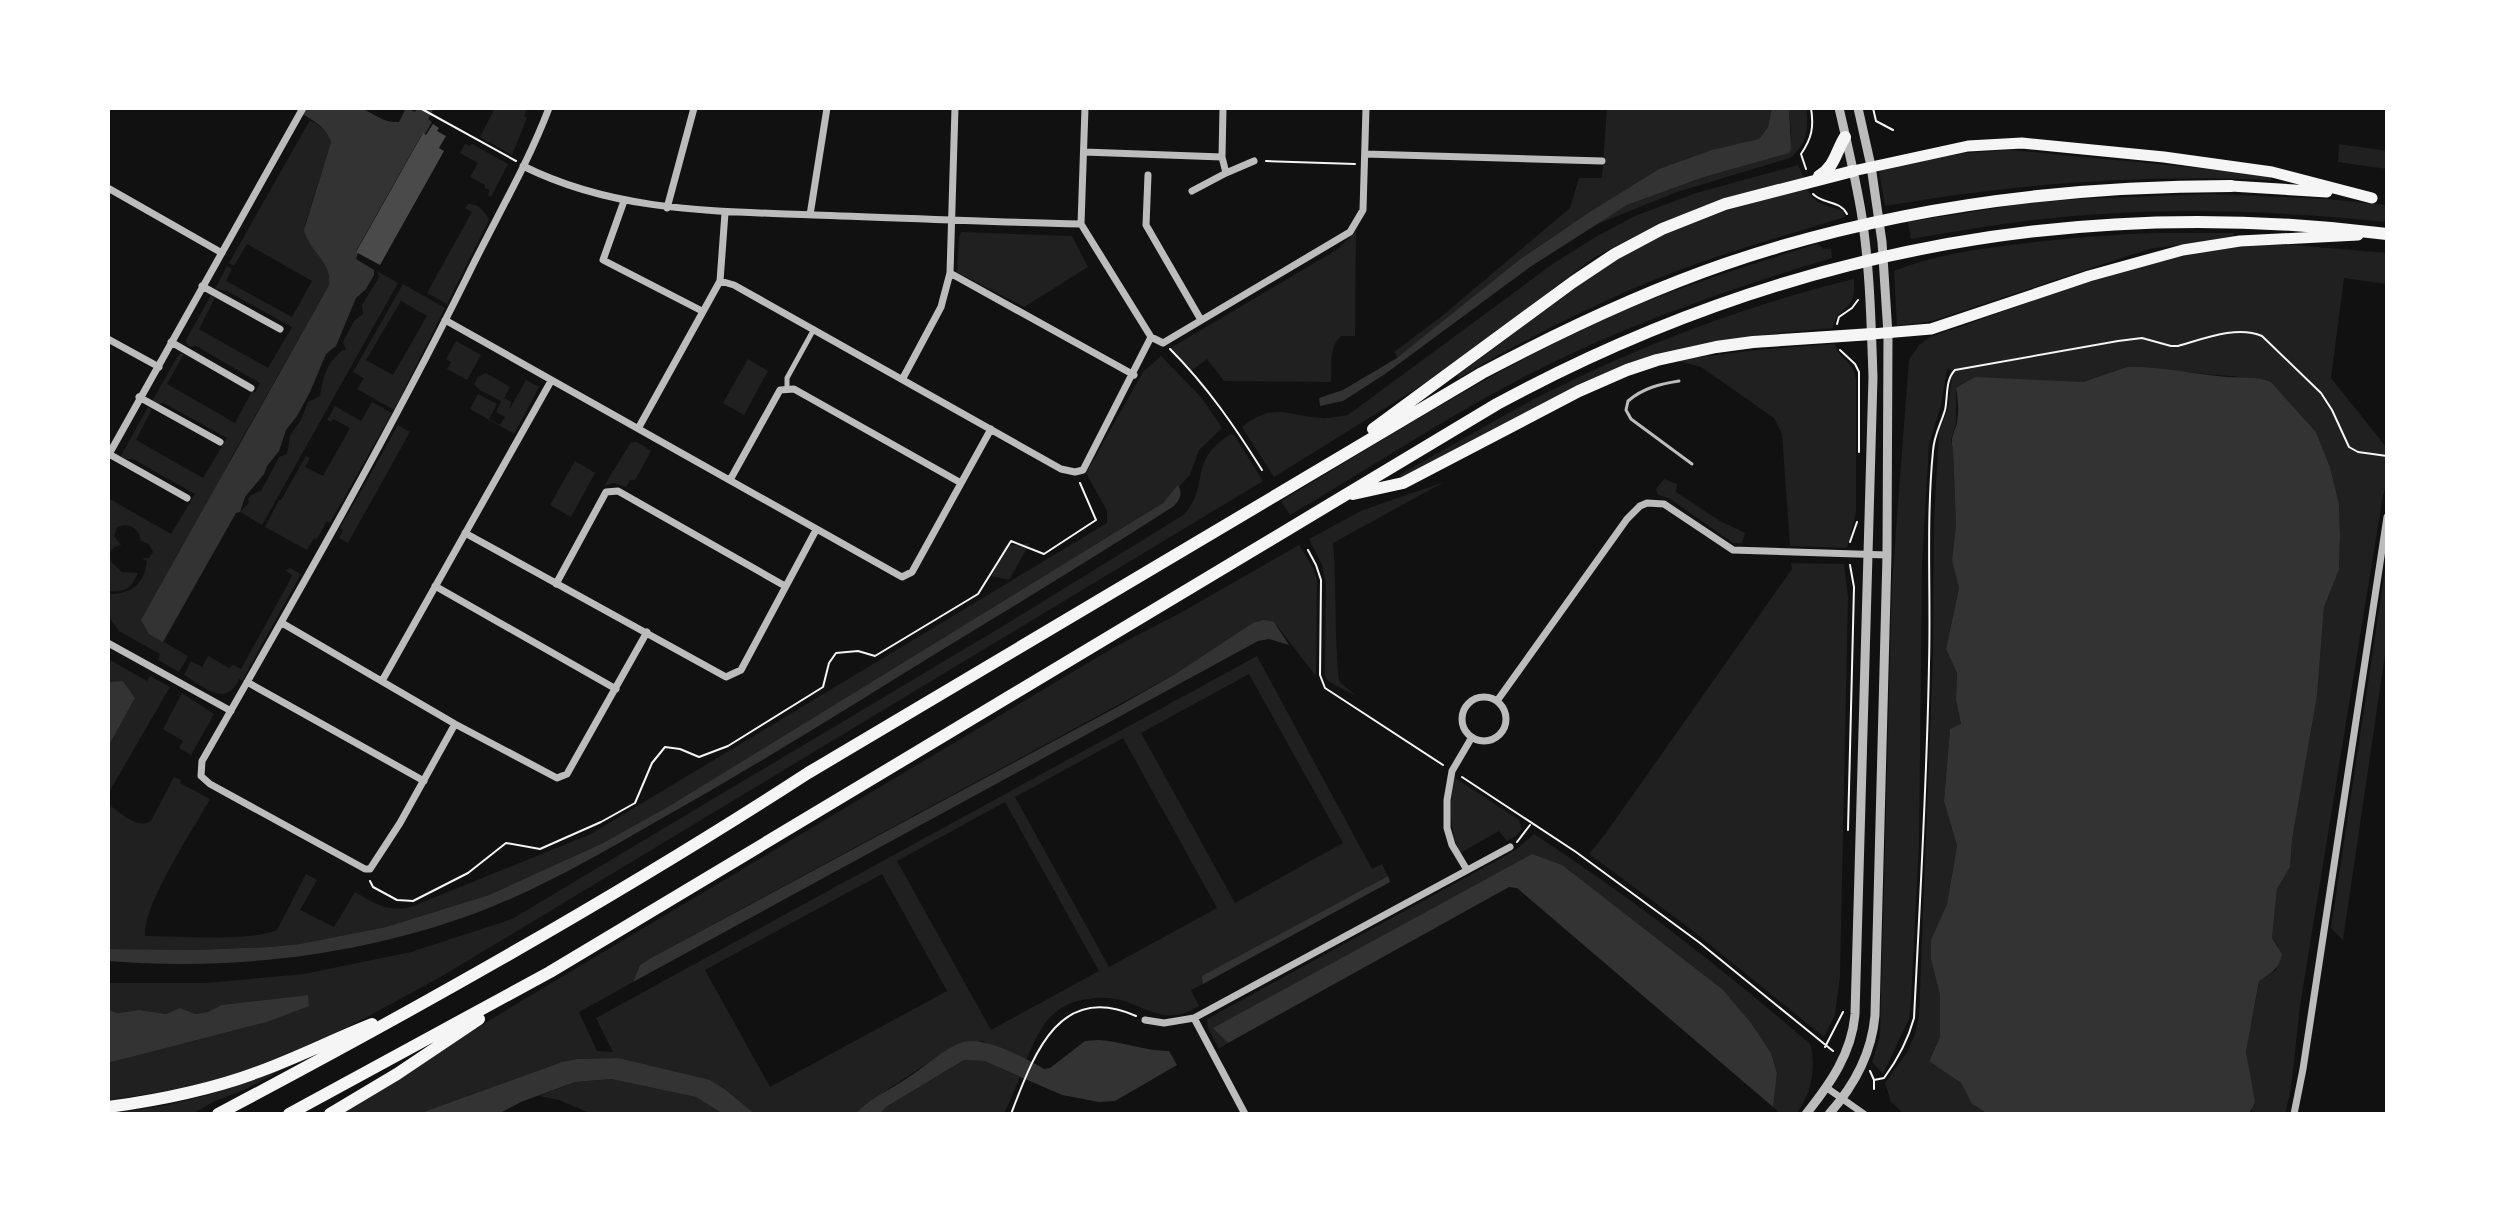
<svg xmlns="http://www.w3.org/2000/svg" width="2495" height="1222" font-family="'Times New Roman',serif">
<rect width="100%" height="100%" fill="#111"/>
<path fill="#202020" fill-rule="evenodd" d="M495 108H527L524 116 527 118 512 155 480 137Z
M1607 108H1772L1768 127 1759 139 1659 169 1591 211 1519 260 1398 358 1394 352 1442 316 1570 208 1579 178H1602Z
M1789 108H1806C1809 128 1807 145 1790 158L1677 192 1595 225 1627 205 1704 177 1788 153 1791 133Z
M310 120 327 131 331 142 305 225C307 248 332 262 329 285L231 458 150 634 188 656 179 672 158 660 160 654 119 631 109 617 108 594C131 595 145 583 147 561L142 558H149L153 552 149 544 141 541C139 528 129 522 117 527L114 536 121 545 114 547 110 552 111 562 122 572 138 573C130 589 127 592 108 591V498L171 534 195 494 133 459H126L121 456 148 407 152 409 136 440 203 478 227 438 164 403 158 404 152 401 179 354H184L167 384 235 423 252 391 255 392 260 383 196 346 190 347 187 344 186 340 211 295 215 298 199 329 268 368 292 327 227 291 215 289 227 266 232 269 226 281 292 317 312 281 247 244 234 266 229 263Z
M465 144 470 146 472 144 508 164 491 197 488 195 490 190 485 188V185L470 177 478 163 460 153Z
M2339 144 2387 151V169L2338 162Z
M2010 150 2271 175V180C2141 174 2012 184 1885 206L1879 172 1884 167 1966 153Z
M1798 165 1804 178 1658 224 1593 258 1445 371 1274 477 1242 427C1274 401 1288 416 1322 418 1330 419 1339 416 1348 415L1554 263 1599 235 1635 216 1696 193Z
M1807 186C1811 204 1827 205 1843 211L1845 217C1770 240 1694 261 1623 293 1567 318 1511 347 1459 378L1456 374C1537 313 1616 247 1712 211 1742 200 1776 194 1807 186Z
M2212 194 2326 199 2387 205V222C2287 212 2187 207 2087 215 2028 219 1969 229 1911 239L1908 222 2022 204 2079 199Z
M468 204C479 203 485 212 489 220L447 304 427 293 472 212 465 208Z
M1356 231 1355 336H1341C1328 348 1332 366 1331 382L1224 381 1207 359 1191 371 1169 349 1338 249Z
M961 232 1072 236 1088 267 1024 307 957 272 959 238Z
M2154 233H2234V238L2149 249 1932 321 1897 326 1894 271C1931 256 1971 250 2010 245 2058 239 2106 235 2154 233Z
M1817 244 1824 249H1831L1832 258C1732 288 1636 321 1542 368 1455 411 1374 466 1290 515L1281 501C1379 443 1475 381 1577 332 1654 294 1736 269 1817 244Z
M2259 245H2293L2387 253V284L2344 278 2331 378 2387 448V483L2383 495 2300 1006 2291 1089 2285 1114H2249L2252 1111 2246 1052 2259 981 2276 970 2278 946 2272 938 2277 889 2290 867 2292 840 2317 696 2324 607 2339 570 2340 535 2339 504 2330 467 2316 432 2271 382 2263 379 2127 367 2083 382 1956 388V423L1951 440 1953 449 1956 525 1952 559 1959 588 1946 649 1957 673 1956 700 1961 725 1950 730 1944 801 1957 846 1947 904 1931 941V959L1940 995V1037L1929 1060 1961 1083 1972 1104 1988 1114H1904L1891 1102 1885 1083 1908 1051 1915 1034 1919 1016 1933 656 1934 519 1939 431 1948 409 1952 375 1951 370 1947 369 1941 405 1929 444 1922 564 1919 843 1911 1001 1909 1019 1883 1074 1872 1062 1880 1037 1892 583 1909 360 1919 345 1930 337C2037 301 2145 254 2259 245Z
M377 271 398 283 262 525 240 512 249 503 248 499 251 495 261 491 279 457 287 454 290 436 301 420 308 402 320 396C323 377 327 362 343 350H346L343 342 354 321 363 314 362 305 379 277Z
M1854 279C1854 286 1855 294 1852 300 1845 313 1836 311 1833 328 1773 333 1714 339 1655 356L1402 479 1399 475C1448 448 1495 419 1544 394 1643 344 1747 305 1854 279Z
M403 284 445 308 394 410 357 389 364 378 353 372ZM401 301 427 316 393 375 366 360Z
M456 341 481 355 467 380 447 369 451 362 446 359Z
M1835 344C1839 360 1853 360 1856 379V512L1847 548 1790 546 1782 434 1774 418 1701 367 1675 360 1765 349Z
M1161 356 1201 397 1222 428 1199 450 1190 475 1163 503 671 805 601 844 489 895 386 927 300 944 270 947 196 950 108 949V804C120 812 137 830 151 821L174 777 181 780 180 783 210 799C192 832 144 902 145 936 175 936 252 942 277 930L306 874 317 880 300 910 334 927 355 892C374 903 389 913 411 907L591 834 1107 523V511L1086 473 1143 372Z
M748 359 768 371 744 415 723 403Z
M486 373 510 387 504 398 511 402 509 410 526 380 539 387 514 434 470 409 478 394 497 404 489 419 500 425 505 417 496 412 501 401 480 390 474 384 478 377Z
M372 402 392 413 330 523 327 521 317 539 314 538 307 550 265 527 279 500H281L306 456 310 458 305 467 323 476 350 428 333 419 331 422 327 420 335 406 361 421Z
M398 425 410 432 348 543 339 538 343 530 340 528Z
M1231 434 1234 435 1263 481 444 975C383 1008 322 1044 257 1068 210 1085 158 1093 108 1100V1063L267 1022 309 1005 307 995 221 1005 208 1012 194 1014 180 1008 166 1014 138 1010 118 1013 108 1010V983H206L304 974 411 952 512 919 1008 623 1185 514C1210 484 1188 460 1231 434Z
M631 442H637L651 451 635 480H630L626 487 613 483 604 486Z
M575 461 595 473 571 517 550 505Z
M1664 479 1677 484 1676 492 1720 521 1745 533 1742 543H1733L1669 498 1658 495 1656 489Z
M1444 482 1333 543C1337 589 1334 635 1339 681L1356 696 1328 681 1325 676 1326 585 1322 565 1309 539 1363 510Z
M1030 543 1009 580 991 576 1005 546Z
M1299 545 1313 568 1317 580 1316 676 1274 622 1177 673 651 958 640 965 633 982 579 1012 597 1051 613 1052 596 1018 1257 656 1372 869 1382 864 1388 876 1203 976V984L1191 990 1199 1006C1168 1025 1153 1011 1124 1001 1112 997 1099 997 1087 999 1051 1004 1038 1030 1026 1061L982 1041 938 1056 863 1106 855 1114H755L727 1091 618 1058 577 1059 562 1062 418 1114H335L528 997 1113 648 1182 612ZM1249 674 1343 843 1235 903 1141 733ZM1123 738 1217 908 1109 967 1015 797ZM1005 802 1099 971 991 1030 897 861ZM882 874 947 991 770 1087 705 970Z
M2387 557V641L2343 940 2331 928Z
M1791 563 1844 564 1848 597 1840 975 1835 1015 1824 1037 1688 927 1589 854 1606 833 1792 569Z
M290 568 301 574 242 681 239 679C226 709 203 686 184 675L191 661 202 667 208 656 229 668 233 665 241 669 290 580 292 575 285 570Z
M108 659 147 681 150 676 170 687 108 794V747L135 698 123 681 108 682Z
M182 693 214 714 191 755 179 748 183 741 163 729Z
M1455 778 1519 820 1522 829 1516 836 1507 841 1499 831 1460 853C1450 830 1448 803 1455 778Z
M1534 834C1631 897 1722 968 1810 1044 1817 1067 1811 1095 1796 1114H1781L1773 1107 1777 1073 1771 1053 1532 854 1214 1028 1228 1043 1219 1049 1208 1028 1207 1019 1496 861 1517 849Z
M964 1060 984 1061 1020 1077 1004 1114H880L886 1107Z
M296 1062 246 1089 215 1101 192 1114H108L163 1106 212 1094Z
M611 1079 696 1097 723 1114H592L559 1100 539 1096 575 1082Z"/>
<path fill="#333" d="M293 108C314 108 337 105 358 108 374 111 379 123 399 122L406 108 415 112 417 108H434L428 119 432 122 425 134H422L356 251 358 253 356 259 374 270V275L366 289 356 298 336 346 326 354 310 392 297 416 286 430 279 451 267 466 264 474 245 497 240 512 236 513 163 642 149 634 141 620 329 285C332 262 309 251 304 230L331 142C326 125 308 118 293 108Z
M1772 108H1789L1791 149 1789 153 1704 177 1627 205 1530 267 1385 374 1343 401 1320 406 1319 398 1343 390 1397 358 1519 260 1591 211 1659 169 1712 150 1759 139 1768 127Z
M2127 367C2161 366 2193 374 2227 377 2242 378 2257 376 2271 382L2316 432 2330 467 2339 504 2340 535 2339 570 2324 607 2317 696 2292 840 2290 867 2277 889 2272 938 2282 954C2279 969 2271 973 2259 981L2246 1052 2255 1102 2249 1114H1988L1972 1104 1961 1083 1929 1061 1940 1037V995L1931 959V940L1947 904 1957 846 1944 801 1950 729 1961 724 1956 700 1957 673 1946 649 1959 588 1952 560 1956 525 1953 449C1950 438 1954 434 1957 423 1959 411 1958 399 1956 388L1975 377 2083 382Z
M1178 485C1183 494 1180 499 1174 506 1069 574 961 637 856 703 791 743 725 783 659 820 600 854 540 889 476 913 359 956 232 971 108 961V949L196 950 270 947 300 944 386 927 489 895 601 844 671 805 1163 503Z
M1264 620 1274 622 1289 645 1269 639 1258 641 633 982 640 965 651 958 1119 706 1177 673 1253 623Z
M123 681 135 698 108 747V682Z
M1532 854 1562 865 1723 990 1751 1023 1771 1053 1777 1073 1773 1107 1517 888 1509 887 1228 1043 1213 1028Z
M1388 876 1390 882 1203 984 1202 976Z
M308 995 309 1006 267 1022 108 1063V1010L118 1013 139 1010 166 1014 180 1008 195 1014 208 1012 221 1005Z
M1098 1040C1122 1041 1144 1051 1169 1051L1177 1065 1115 1101 1099 1102 1062 1095 984 1061 964 1060 886 1107 880 1114H855C870 1098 888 1091 906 1079 924 1068 942 1049 963 1042 985 1036 1025 1058 1044 1069L1050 1068 1085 1041Z
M618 1058 710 1080 727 1091 755 1114H723L696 1097 611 1079 575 1082 521 1102 498 1114H418L562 1062 577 1059Z"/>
<path fill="#4a4a4a" d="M433 124 439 128 437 131 446 136 439 148 444 151 380 265 356 252 423 133 426 135Z"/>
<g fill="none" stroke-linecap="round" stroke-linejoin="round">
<path stroke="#f5f5f5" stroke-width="2" d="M420 108 516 161
M1873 108 1876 121 1893 130
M1266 161 1355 164
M1806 169 1801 154C1812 138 1814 127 1811 108
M1813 194C1824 205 1840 200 1847 214
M1837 324 1839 317 1852 308 1858 300
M1170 349C1207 386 1235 427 1262 470
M1840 350 1855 364 1859 372V452
M1850 542 1857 522
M1308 550 1316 565 1321 580 1320 675 1325 688 1443 765
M1462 777 1576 852 1700 943 1833 1051
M1848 830 1854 587 1850 565
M1517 842 1530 825
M370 881 373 887 397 900 413 901 468 873 506 843 540 849 601 822 635 803 652 763 665 747 680 749 699 757 728 746 823 687 829 663 836 653 858 651 875 656 978 594 1011 541 1044 554 1096 520 1080 483
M1825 1047 1843 1012
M1870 1071 1874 1080V1089
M1874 1080 1884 1078C1898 1059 1908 1040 1914 1018 1920 900 1927 782 1929 664 1931 593 1926 522 1933 451 1934 435 1941 424 1945 410 1948 397 1945 380 1955 370L2118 341 2142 338 2171 346H2178C2203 339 2237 325 2262 336L2321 393 2332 410 2349 447 2358 452 2387 456
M1011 1114C1033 1057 1058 981 1136 1016"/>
<path stroke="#bcbcbc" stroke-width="3" d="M1679 381C1660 384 1643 388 1628 401L1626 410 1631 419 1692 464"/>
<path stroke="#bcbcbc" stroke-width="5" d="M787 389V378L814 329"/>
<path stroke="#bcbcbc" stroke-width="7" d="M1085 108 1081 224 1151 337
M1223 108 1222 157 1226 173 1254 161
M1084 152 1222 157
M1365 154 1602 161
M523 166C615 212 714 211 814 215 903 218 992 222 1081 224
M1148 175 1146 225 1201 320
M108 188 222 253
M1192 191 1226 173
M624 201 603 260 702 311
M667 208 694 108
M810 215 827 108
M950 273 1134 375
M720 281 734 285 1061 469 1075 472 1083 470 1151 337
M202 286 280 329
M445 320 902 577 912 572 991 429
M1151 337 1163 343 1350 232 1363 210 1366 108
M108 339 159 367
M171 342 251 388
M903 378 941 307 950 273 955 108
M139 397 220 442
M639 427 720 281 725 213
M109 454 187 498
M108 456 303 108
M730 480 780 390 794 389 961 483
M465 533 726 677 741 670 816 530
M556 584 606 492 618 491 785 586
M435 586 616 689
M282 623 455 724 557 778 567 774 647 632
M108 643 231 711
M382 681 551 381
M247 682 424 781
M1462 719a22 22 0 1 1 44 0a22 22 0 1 1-44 0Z
M1497 701 1627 519 1640 506 1647 503 1664 504 1733 550 1887 555
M455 724 400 823 370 869H365L210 784 201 776 202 761C293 602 385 442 467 277 494 221 527 166 549 108
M1467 870 1452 845 1447 828V800L1452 771 1472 737
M1194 1018 1245 1114
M1145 1020 1164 1023 1194 1018 1510 847
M1827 1088 1864 1114
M2294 1114 2303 1069 2387 517"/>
<path stroke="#bcbcbc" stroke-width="9" d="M1806 1114C1830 1084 1852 1053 1855 1014L1873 377C1871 321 1870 266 1861 211 1855 176 1847 142 1839 108
M1829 1114C1854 1086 1872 1052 1875 1015L1887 555 1888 334 1882 242 1871 166 1858 108"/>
<path stroke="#f5f5f5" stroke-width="11" d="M1853 171 1968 146 2022 143 2164 157 2272 172 2372 198
M2231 186 2327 192
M1872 334 1931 329 2089 276 2183 250 2240 241 2358 235"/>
<path stroke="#f5f5f5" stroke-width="12" d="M1819 176C1835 167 1836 151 1845 137
M1373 429 1573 282 1615 254 1662 229 1725 204 1853 171
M1353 494 1403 483 1579 391 1627 370 1657 360 1716 347 1753 342 1872 334
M108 1107C159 1100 210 1090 258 1072 297 1058 334 1039 372 1024
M218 1114C419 1008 617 897 808 773L1482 373C1561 331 1641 293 1725 264 1888 208 2059 186 2231 186
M289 1114 550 972 1497 404C1776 253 2071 194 2387 234
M330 1114 397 1074 479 1019"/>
</g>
<rect width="2495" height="1222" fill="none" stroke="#ffffff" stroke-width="220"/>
</svg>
